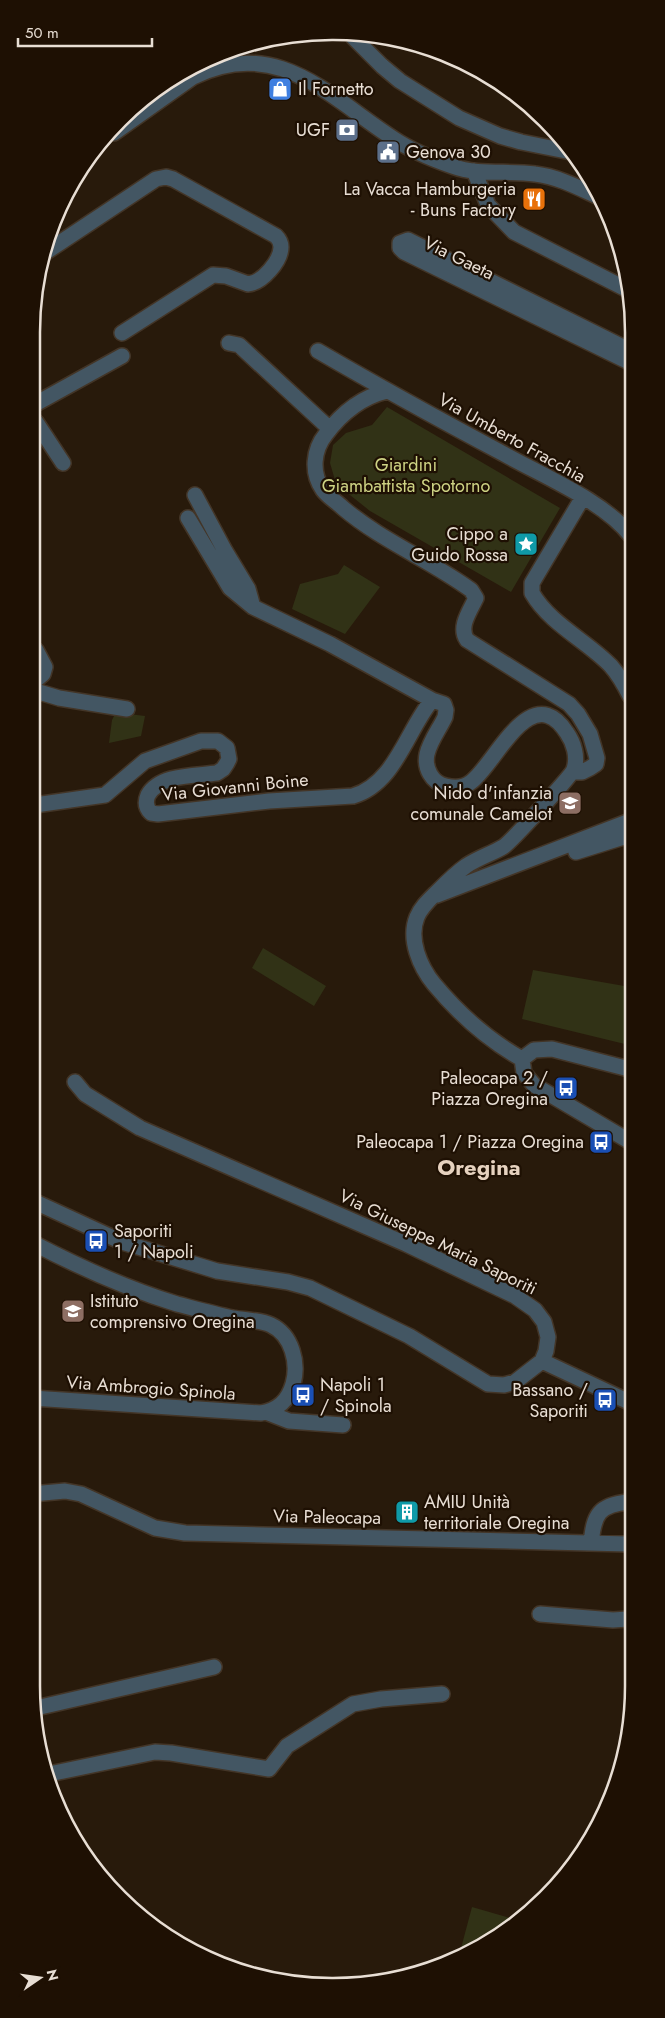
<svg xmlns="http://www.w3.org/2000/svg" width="665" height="2018" font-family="Jost,sans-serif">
<rect width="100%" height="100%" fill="#281a0b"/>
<path fill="#313216" d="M387 407 560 508 511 592 370 511 340 487 335 480 330 463 333 445 346 433 372 425Z
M344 565 380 587 345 634 292 609 300 584 338 574Z
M121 713 145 716 141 736 109 743 112 720 115 714Z
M263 948 326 986 314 1006 252 968Z
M533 970 630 987 629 1045 522 1019Z
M472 1907 510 1918 506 1929 460 1952Z"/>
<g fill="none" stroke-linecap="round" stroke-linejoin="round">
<g stroke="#433527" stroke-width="18">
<path id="minor" d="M353 37 382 66 400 81 459 118 500 136 521 142 571 152
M114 133 193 77C277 35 329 97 394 139 412 151 432 159 452 166 479 176 508 170 535 174 560 177 581 189 603 199
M474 171 488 205 514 232 630 291
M46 252 156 179 166 177 173 179 276 236C279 239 281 242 281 247 281 261 262 283 248 284L226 276 213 275 122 333
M229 343 239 345 330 429
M318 351C380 387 442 421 504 454 543 476 604 501 631 536
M631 363 404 252 400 248V243L408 240 631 351
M387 391C362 397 341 414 326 434 313 450 311 473 323 490 328 497 337 502 343 508 382 541 430 560 471 590L476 598C470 611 458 627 467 640L569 704 578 714 590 734 597 758 596 764 590 768 582 772H573
M37 403 122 356
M36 422 63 463
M195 495 225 551 248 589 253 607
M583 497 532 583V593C550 624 587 641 611 666 619 675 625 686 630 696
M188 518 230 588 253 607 330 644 432 700 444 704 446 710 445 717C440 728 430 741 427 754 424 768 432 783 446 786 455 788 464 788 471 782 495 765 531 677 567 733 574 743 578 757 574 769 572 775 510 843 503 847 491 854 478 858 466 866 456 873 447 882 438 891 430 899 421 907 417 917 408 939 420 967 434 984 459 1014 488 1040 522 1059
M36 650 45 667 43 674 37 679
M39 692 59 698 127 709
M35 805 105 795 145 761 201 741H218L227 748 229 759 227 763 223 769 217 773C195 776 160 774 148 795 145 802 146 808 151 813L158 814 269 801 353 796C395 784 407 730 432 700
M576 852 630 835
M437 895 630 821
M522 1059 524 1073 534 1085 629 1141
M522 1059 534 1050 552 1049 629 1069
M33 1201 122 1242 217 1271 288 1282 310 1288 409 1336 488 1384 504 1385 515 1382 542 1361 546 1351 548 1337 544 1322 535 1310 515 1296 406 1244 140 1128 85 1094 75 1082
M542 1361 629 1402
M32 1398 261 1413C278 1410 288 1401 293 1384 299 1363 292 1335 271 1325 261 1320 244 1320 233 1318 214 1314 196 1309 177 1304 128 1289 79 1267 33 1243
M266 1412 289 1421 343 1425
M32 1494 65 1491 81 1494 155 1528 185 1533 628 1544
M591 1543C594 1514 599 1505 628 1502
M540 1614 613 1620 628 1619
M36 1708 214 1667
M49 1774 155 1752 171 1753 269 1769 287 1746 353 1704 381 1699 442 1694"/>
</g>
<use href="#minor" stroke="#435663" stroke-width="15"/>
</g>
<defs>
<g id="shop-square" transform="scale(1.25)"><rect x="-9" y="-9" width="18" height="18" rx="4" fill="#3f7fe0" stroke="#1e1003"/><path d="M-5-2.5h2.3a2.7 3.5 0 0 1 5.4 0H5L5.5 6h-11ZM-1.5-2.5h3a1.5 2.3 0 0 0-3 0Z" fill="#fff"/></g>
<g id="bank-square" transform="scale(1.25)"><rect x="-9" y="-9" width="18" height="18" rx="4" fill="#5c6f8a" stroke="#1e1003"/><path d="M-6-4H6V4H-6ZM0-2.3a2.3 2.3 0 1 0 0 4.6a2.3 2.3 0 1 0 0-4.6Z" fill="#fff"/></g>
<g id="civic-square" transform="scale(1.25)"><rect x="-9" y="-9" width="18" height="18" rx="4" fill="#5c6f8a" stroke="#1e1003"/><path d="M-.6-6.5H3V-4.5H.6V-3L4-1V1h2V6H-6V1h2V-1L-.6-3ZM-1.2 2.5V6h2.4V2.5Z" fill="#fff"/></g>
<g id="restaurant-square" transform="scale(1.25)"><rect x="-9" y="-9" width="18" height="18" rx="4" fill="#e8710a" stroke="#1e1003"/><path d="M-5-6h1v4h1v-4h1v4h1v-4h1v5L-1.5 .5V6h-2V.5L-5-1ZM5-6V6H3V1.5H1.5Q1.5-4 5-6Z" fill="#fff"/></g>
<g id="sight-square" transform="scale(1.25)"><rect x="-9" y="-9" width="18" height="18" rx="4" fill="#0f9aa8" stroke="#1e1003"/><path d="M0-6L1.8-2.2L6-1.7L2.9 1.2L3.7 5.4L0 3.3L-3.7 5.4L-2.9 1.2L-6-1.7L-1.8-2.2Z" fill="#fff"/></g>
<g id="school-square" transform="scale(1.25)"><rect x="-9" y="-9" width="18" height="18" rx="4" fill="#8d6e63" stroke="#1e1003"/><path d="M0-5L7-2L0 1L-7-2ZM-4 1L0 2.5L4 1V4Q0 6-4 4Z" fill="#fff"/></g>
<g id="bus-square" transform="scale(1.25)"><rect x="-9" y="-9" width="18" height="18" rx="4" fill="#1a4fb4" stroke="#1e1003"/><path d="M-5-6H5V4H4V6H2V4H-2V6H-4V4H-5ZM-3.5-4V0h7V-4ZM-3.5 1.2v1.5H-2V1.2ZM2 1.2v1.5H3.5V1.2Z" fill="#fff"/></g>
<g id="building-square" transform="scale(1.25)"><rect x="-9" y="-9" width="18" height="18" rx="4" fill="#0f9aa8" stroke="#1e1003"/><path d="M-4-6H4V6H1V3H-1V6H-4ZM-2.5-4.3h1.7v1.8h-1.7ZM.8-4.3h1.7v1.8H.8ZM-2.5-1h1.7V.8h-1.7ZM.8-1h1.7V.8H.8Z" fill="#fff"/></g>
</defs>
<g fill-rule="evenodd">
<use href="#shop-square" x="280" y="89"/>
<use href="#bank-square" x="347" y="130"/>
<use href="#civic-square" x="388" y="152"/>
<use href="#restaurant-square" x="534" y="199"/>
<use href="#sight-square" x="526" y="544"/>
<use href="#school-square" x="570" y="803"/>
<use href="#bus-square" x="566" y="1088"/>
<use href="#bus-square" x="601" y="1142"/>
<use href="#bus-square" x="96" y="1241"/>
<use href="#school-square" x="73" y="1311"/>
<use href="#bus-square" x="303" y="1395"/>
<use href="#bus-square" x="605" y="1400"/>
<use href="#building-square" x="407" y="1512"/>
</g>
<g text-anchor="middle" stroke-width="4.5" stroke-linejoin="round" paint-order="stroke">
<g font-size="18" fill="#e8ded4" stroke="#1e1003" text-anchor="end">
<text x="298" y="95" text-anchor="start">Il Fornetto</text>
<text x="330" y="136">UGF</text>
<text x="406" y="158" text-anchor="start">Genova 30</text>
<text x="516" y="195">La Vacca Hamburgeria<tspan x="516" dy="21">- Buns Factory</tspan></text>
<text x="508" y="540">Cippo a<tspan x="508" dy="21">Guido Rossa</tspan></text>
<text x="552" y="799">Nido d'infanzia<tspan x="552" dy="21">comunale Camelot</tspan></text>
<text x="548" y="1084">Paleocapa 2 /<tspan x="548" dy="21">Piazza Oregina</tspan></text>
<text x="584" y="1148">Paleocapa 1 / Piazza Oregina</text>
<text x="114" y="1237" text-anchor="start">Saporiti<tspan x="114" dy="21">1 / Napoli</tspan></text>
<text x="90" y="1307" text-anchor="start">Istituto<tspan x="90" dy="21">comprensivo Oregina</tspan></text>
<text x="320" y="1391" text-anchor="start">Napoli 1<tspan x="320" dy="21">/ Spinola</tspan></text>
<text x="588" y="1396">Bassano /<tspan x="588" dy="21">Saporiti</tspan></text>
<text x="424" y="1508" text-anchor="start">AMIU Unità<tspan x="424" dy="21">territoriale Oregina</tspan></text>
</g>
<g font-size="18" fill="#e8ded4" stroke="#1e1003">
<text transform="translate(459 258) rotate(26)" y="6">Via Gaeta</text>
<text transform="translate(512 438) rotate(29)" y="6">Via Umberto Fracchia</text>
<text transform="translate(235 787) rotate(-6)" y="6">Via Giovanni Boine</text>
<text transform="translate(438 1242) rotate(26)" y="6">Via Giuseppe Maria Saporiti</text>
<text transform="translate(151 1388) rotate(4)" y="6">Via Ambrogio Spinola</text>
<text transform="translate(327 1517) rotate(1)" y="6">Via Paleocapa</text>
</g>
<g font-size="18" fill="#ced384" stroke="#1e1003">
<text x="406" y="471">Giardini<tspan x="406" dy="21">Giambattista Spotorno</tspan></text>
</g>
<g font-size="22" font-weight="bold" fill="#e6d2bf" stroke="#1e1003">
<text x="479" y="1175">Oregina</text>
</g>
</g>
<path d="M0 0H665V2018H0ZM332 40H333A292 292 0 0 1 625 332V1686A292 292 0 0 1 333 1978H332A292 292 0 0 1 40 1686V332A292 292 0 0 1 332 40Z" fill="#1e1003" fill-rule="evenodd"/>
<path fill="none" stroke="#e8ded4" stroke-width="2.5" d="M332 40H333A292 292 0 0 1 625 332V1686A292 292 0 0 1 333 1978H332A292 292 0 0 1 40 1686V332A292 292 0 0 1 332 40Z"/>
<g transform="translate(40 1978) rotate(77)" stroke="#1e1003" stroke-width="4" paint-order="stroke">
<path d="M0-4L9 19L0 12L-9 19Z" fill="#e8ded4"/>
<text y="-8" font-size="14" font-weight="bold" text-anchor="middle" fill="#e8ded4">N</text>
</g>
<path d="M18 38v8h134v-8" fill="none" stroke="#e8ded4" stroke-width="2.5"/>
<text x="25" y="38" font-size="15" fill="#e8ded4" stroke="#1e1003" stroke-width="4" paint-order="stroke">50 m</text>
</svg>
